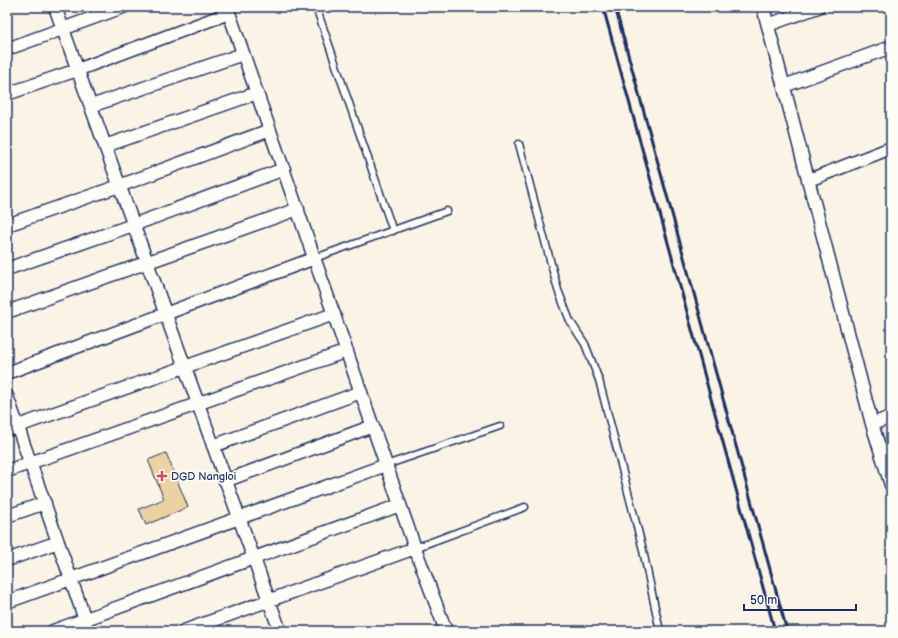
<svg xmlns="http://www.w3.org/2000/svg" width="898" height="638" font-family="'Balsamiq Sans',sans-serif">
<rect width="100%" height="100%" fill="#faf3e6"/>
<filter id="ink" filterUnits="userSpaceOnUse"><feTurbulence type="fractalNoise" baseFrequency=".025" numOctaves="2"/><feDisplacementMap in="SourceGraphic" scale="8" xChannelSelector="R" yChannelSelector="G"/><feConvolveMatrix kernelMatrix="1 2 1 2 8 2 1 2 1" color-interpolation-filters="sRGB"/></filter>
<g filter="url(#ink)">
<path fill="#ecd1a1" stroke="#1b2f5e" d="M166 453 188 507 146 525 139 509 164 499 148 460Z"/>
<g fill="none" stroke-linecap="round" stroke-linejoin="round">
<g stroke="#1b2f5e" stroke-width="9">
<path id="service" d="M316 7 393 231
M519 144 558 290 570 321 585 344 599 380 642 546 660 631
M315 258 447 211
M386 465 500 426
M415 548 525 507"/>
</g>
<g stroke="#1b2f5e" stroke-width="15">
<path id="minor" d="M55 7 280 631
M227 7 415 548 446 631
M763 7 872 424 891 485
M768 25 818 7
M7 49 123 7
M784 86 891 47
M7 94 77 70 229 13
M91 106 243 54
M105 146 257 93
M809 180 891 148
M7 225 119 186 270 130
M7 269 133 225 284 169
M7 312 298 209
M7 373 315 258
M7 396 89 631
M872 424 891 417
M7 430 334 314
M213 446 361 392
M7 471 347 351
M225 481 373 426
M7 516 45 503
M7 560 58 542
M7 602 386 465
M53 631 400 505
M184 631 415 548"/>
</g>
<use href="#service" stroke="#fdfcf7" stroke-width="6"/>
<use href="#minor" stroke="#fdfcf7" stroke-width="12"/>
<path stroke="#1b2f5e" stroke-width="3" d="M603 7 775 631
M615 7 787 631"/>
</g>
</g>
<path fill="#d1495b" stroke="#fdfcf7" stroke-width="1.5" d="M160 470h4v4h4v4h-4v4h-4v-4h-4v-4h4z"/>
<g text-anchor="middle" stroke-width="3.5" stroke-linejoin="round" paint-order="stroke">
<g font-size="11" fill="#1b2f5e" stroke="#fdfcf7" text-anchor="start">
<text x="171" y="480">DGD Nangloi</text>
</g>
</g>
<rect width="898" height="638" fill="none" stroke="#fdfcf7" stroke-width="24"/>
<rect x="12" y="12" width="874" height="614" fill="none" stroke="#1b2f5e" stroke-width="1.5" filter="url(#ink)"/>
<path d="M744 604v6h112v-6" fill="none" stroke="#1b2f5e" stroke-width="2"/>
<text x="750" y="604" font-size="12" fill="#1b2f5e" stroke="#fdfcf7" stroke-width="3" paint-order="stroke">50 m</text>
</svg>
